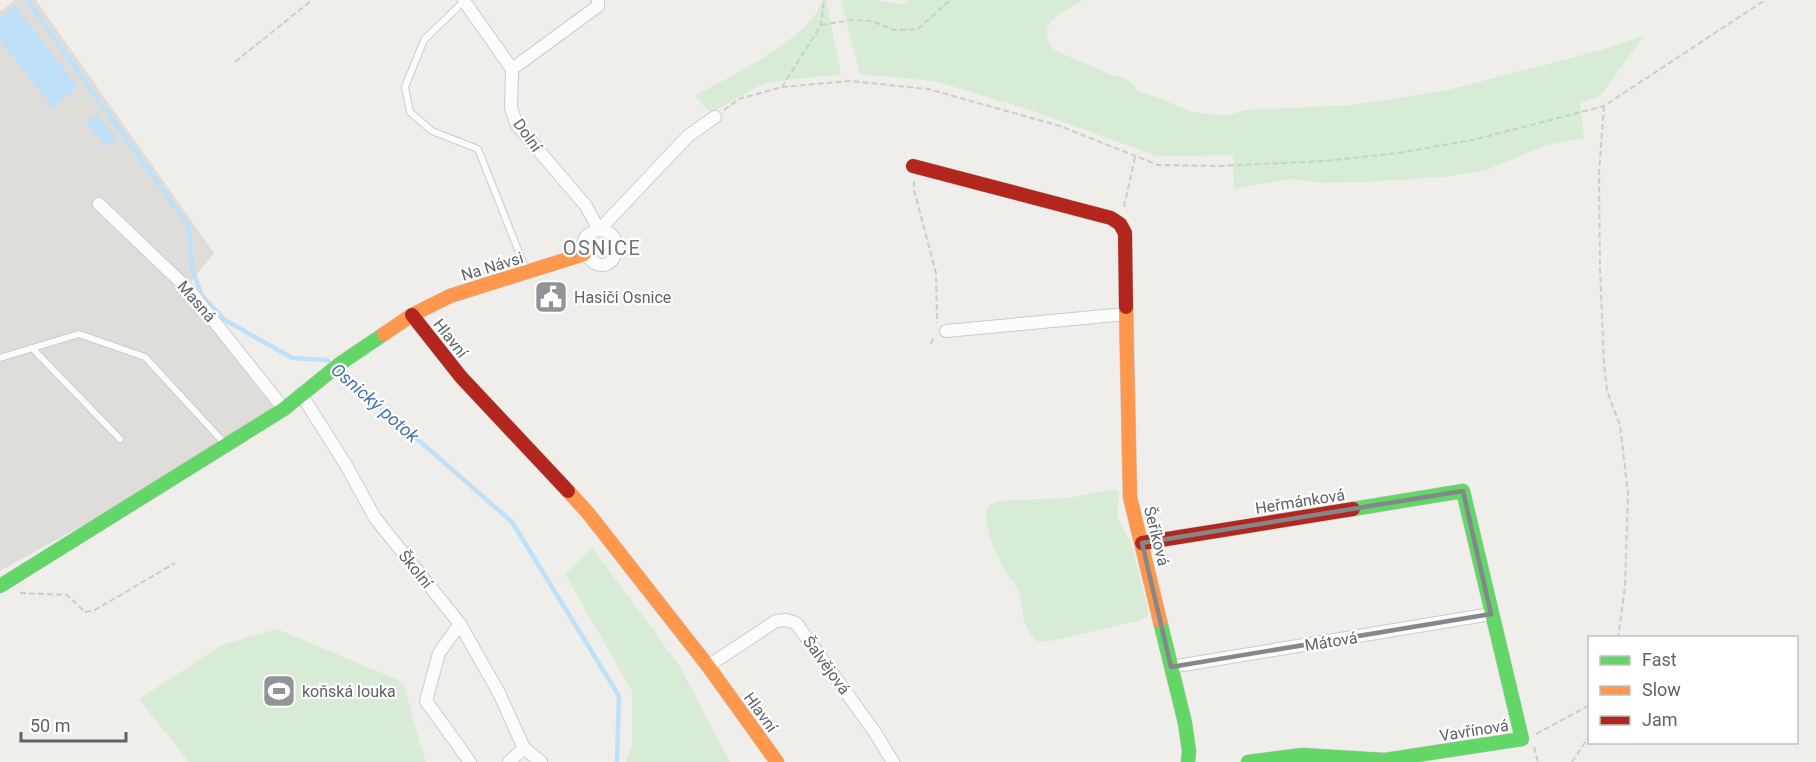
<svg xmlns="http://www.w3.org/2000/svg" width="1816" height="762" font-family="Roboto,sans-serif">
<rect width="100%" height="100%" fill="#efeeea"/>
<path fill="#dfddda" d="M15 0H36L214 253 186 288 273 397 272 409 103 514 0 571V12Z"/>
<path fill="#d8ebd6" d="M822 0H826L841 74 764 83 711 113 695 96C728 77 813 38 822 0Z
M841 0H875L901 4 909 0H1083C1064 12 1030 25 1056 51L1112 75 1127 79 1137 90 1193 112 1225 116 1247 110 1352 105 1418 95 1448 90 1601 50 1644 36 1600 96 1580 103 1584 138 1546 145 1486 170 1443 177 1365 182 1323 183 1290 179 1234 189 1233 155 1157 156 1024 108 934 81 860 74Z
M1114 489 1117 490 1119 496 1117 509 1118 520 1131 542 1148 609V616L1138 621 1046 642H1039C1018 627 1026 606 1016 586 1014 582 1011 579 1008 575 1000 565 983 525 986 513 987 506 992 503 999 501L1069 498Z
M592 547 680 667 730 762H626L632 745V691L565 574Z
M277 629 403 682 419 741 426 762H189L139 699 222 645Z"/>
<path fill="#bfe0f9" d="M15 6 78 87 53 108 0 40V18Z
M96 114 116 138 106 147 86 122Z"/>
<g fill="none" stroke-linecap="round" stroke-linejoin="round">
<path stroke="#bfe0f9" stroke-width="4.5" d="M27 0 189 227 192 269 202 296 225 320 292 358 327 360 512 522 619 696 617 762"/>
<g stroke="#cbcccc" stroke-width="8">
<path id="lane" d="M464 1 424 40 405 87 410 112 432 131 478 149 526 270
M32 348 120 439
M0 358 79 334 145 357 226 445"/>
</g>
<g stroke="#cbcccc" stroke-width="14">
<path id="street" d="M464 1 512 69 511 108 517 125 586 206 599 230
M512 69 598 6V0
M99 204 190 291 284 409
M599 230C611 231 616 237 617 249 607 290 558 240 599 230L688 136 715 117
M946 331 1126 314
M301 394 346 465 375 518 460 624 499 693 524 748 509 762
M460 624 439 653 426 701 470 762
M708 666 776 621 786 620 796 623 874 731 893 762
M1171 667 1491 614
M524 748 541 762"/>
</g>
<g stroke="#cacacb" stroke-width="15">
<path id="fast" d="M0 586 284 409 341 363 384 334
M1160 621 1185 723 1189 751 1188 762
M1248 762 1302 755 1385 760 1522 739 1463 491 1353 509"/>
</g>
<g stroke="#cacacb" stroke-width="15">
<path id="slow" d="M1126 307 1130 497 1160 621
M384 334 412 315 450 296 584 254
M568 491 588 513 708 666 777 762"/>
</g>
<g stroke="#cacacb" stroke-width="15">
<path id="jam" d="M913 166 1111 218 1120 224 1125 233 1126 307
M412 315 461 377 568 491
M1142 543 1353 509"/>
</g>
<path stroke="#cacfcc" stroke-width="2" stroke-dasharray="6 3" stroke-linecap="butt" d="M821 25 852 20 872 21 894 30 918 29 950 0
M235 62 312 0
M782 87 821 25 824 0
M1604 106 1599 173 1600 269 1604 364 1607 391 1620 425 1628 494 1625 587 1618 638
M724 110 739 99 782 87 850 81 928 89 1060 126 1158 165 1218 166 1324 161 1399 153 1477 139 1604 106 1765 0
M914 181V190L936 273 937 323
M1124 207 1135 157
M931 344 934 337
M20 593 67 595 85 612 95 610 175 563
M1536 734 1590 705
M1534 747 1538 762
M1572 762 1590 735"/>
<use href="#lane" stroke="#fdfcfc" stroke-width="6"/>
<use href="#street" stroke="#fdfcfc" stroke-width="12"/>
<use href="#fast" stroke="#63d668" stroke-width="14"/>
<use href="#slow" stroke="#ff974d" stroke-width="14"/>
<use href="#jam" stroke="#b3261e" stroke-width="14"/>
</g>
<path fill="none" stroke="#84888a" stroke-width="4.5" stroke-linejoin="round" d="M1463 491 1491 614 1171 667 1142 543Z"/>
<defs>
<g id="civic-square" transform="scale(1.725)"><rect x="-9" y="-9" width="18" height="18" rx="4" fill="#919496" stroke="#fff"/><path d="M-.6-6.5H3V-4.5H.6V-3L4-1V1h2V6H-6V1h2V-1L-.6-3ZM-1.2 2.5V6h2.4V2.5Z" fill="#fff"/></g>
<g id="stadium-square" transform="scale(1.725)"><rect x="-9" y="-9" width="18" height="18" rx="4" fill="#919496" stroke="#fff"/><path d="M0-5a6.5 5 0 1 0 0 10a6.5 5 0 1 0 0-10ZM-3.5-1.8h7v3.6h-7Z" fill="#fff"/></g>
</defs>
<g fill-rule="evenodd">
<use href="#civic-square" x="551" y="297"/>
<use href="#stadium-square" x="279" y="691"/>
</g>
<g text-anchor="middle" stroke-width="4.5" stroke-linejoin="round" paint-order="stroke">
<g font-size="16" fill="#5f6368" stroke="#fff">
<text transform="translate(528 135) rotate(54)" y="6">Dolní</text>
<text transform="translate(492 266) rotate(-17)" y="6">Na Návsi</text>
<text transform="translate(197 301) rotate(49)" y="6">Masná</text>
<text transform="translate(451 338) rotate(52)" y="6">Hlavní</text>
<text transform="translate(1300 501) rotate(-9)" y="6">Heřmánková</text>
<text transform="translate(1157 536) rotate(76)" y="6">Šeříková</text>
<text transform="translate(416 569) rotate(51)" y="6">Školní</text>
<text transform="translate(1331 641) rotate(-9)" y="6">Mátová</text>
<text transform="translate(827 665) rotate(54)" y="6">Šalvějová</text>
<text transform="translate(761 712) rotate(54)" y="6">Hlavní</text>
<text transform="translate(1474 730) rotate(-9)" y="6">Vavřínová</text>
</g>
<g font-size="16" fill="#5f6368" stroke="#fff" text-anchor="start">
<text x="574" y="303">Hasiči Osnice</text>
<text x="302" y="697">koňská louka</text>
</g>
<g font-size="18" font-style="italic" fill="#4174aa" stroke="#fff">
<text transform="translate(375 403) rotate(41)" y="6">Osnický potok</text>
</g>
<g font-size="20" letter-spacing="1.5" fill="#70757a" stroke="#fff">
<text x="602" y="255">OSNICE</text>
</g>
</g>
<rect x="1588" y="636" width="210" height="108" fill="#ffffff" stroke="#bfc1c3" stroke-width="1.5"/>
<rect x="1600" y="656" width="30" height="9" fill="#63d668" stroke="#bfc1c3" stroke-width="1.5"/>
<text x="1642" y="666" font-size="18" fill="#5f6368">Fast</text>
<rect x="1600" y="686" width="30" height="9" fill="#ff974d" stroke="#bfc1c3" stroke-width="1.5"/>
<text x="1642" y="696" font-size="18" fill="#5f6368">Slow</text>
<rect x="1600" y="716" width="30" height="9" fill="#b3261e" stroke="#bfc1c3" stroke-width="1.5"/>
<text x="1642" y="726" font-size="18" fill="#5f6368">Jam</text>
<path d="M21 732v9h105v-9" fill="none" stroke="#5f6368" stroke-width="3"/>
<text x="30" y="732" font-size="18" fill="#5f6368" stroke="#ffffff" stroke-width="4.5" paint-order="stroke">50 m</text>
</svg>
